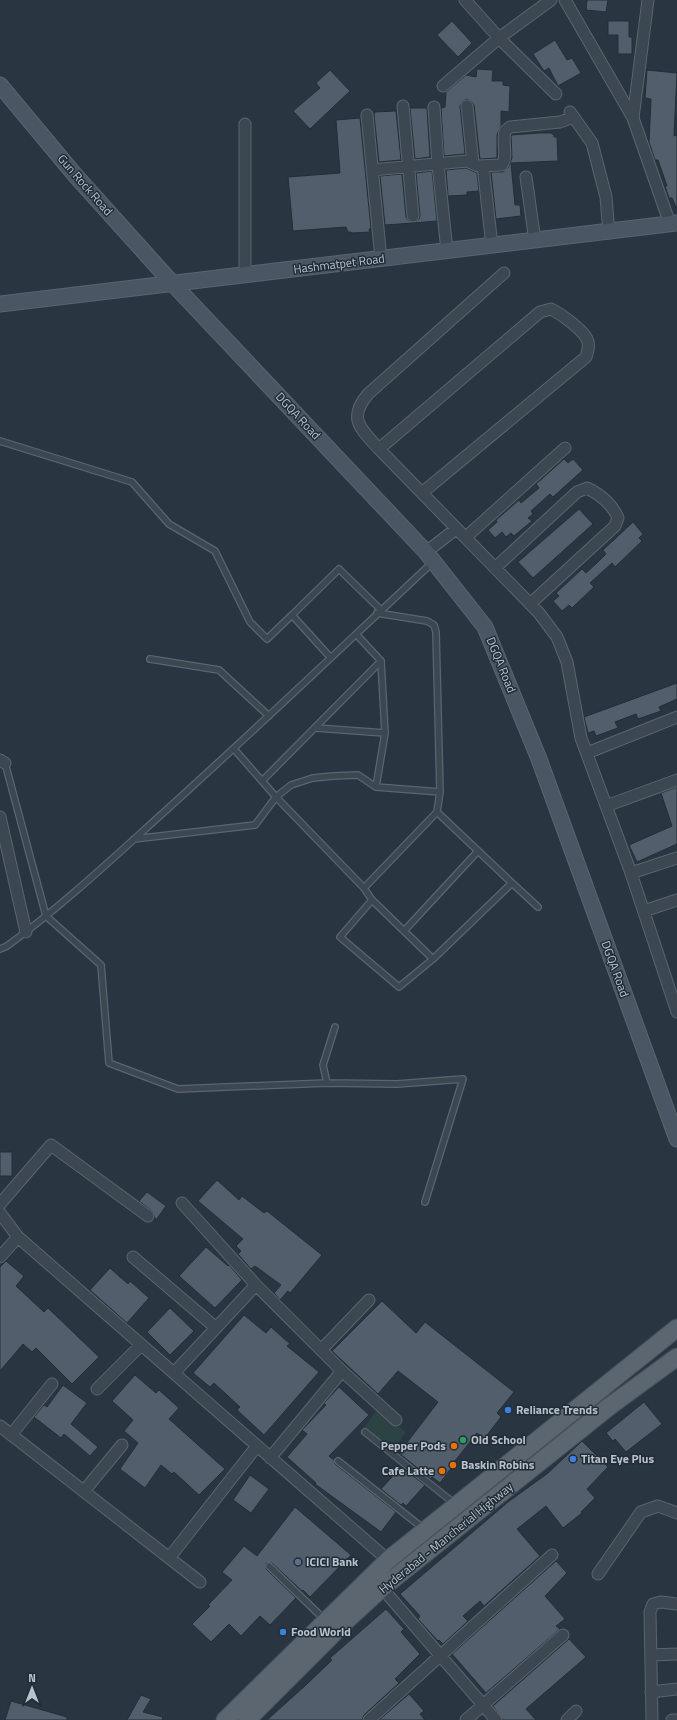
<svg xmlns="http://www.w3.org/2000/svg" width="677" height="1720" font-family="'Titillium Web',sans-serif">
<rect width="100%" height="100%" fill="#293541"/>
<path fill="#2c4343" d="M376 1411 406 1432 389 1455 360 1434Z"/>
<path fill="#525e6c" stroke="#232e39" d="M587 0H608L606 12 586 10Z
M452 21 472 43 458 57 437 35Z
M608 21H629V37H632V54H618V35H608Z
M555 40 567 60 572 58 581 73 558 86 549 68 544 71 533 54Z
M477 69 493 70 492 81H503V85L510 86 509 112 501 111V125L497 135V158L480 159 474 105 472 102 467 99 463 101 460 106 465 154 444 156 441 108 445 107 446 92 466 75 476 77Z
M330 70 350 91 310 129 293 111 320 88 316 83Z
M647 70 677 73 674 136 677 135V209L672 198H669L665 186H667L658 160H655L649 142 651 99 645 98Z
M410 108H427L430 157 415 159Z
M396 111 401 160 379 162 374 115 375 112Z
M360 118 371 229H369L370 232 351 233V232H348L346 227 293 231 288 177 340 173 336 120Z
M539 133H551L554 135V137H557L558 161 511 163 515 205H520L521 216 496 219 491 172H503L508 168 512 158 511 135Z
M466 168 477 173 479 191 467 192V195L448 196 446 170Z
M432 171 437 221 414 223 419 219 420 216 416 173Z
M402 174 406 217 408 220 413 223 385 225 380 176Z
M564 459 568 463 573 459 583 470 553 497 550 494 531 511 533 514 528 518 532 521 514 536 511 533 506 537 502 532 495 538 488 530 497 522 496 520 519 500 521 503 539 488 536 484Z
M579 509 593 524 533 578 518 562Z
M633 522 643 534 639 538 642 541 615 567 612 563 590 583 594 587 572 608 569 605 562 611 553 601 559 596 556 593 582 569 586 573 598 562 606 554 603 550Z
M677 683V699L659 707 661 711 638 719 636 714 615 722 618 728 596 736 594 731 588 733 584 717Z
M677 787V844L637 862 629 845 672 826 661 793Z
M0 1152H12V1176H0Z
M217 1180 239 1200 242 1196 264 1213 267 1211 322 1255 290 1293 288 1291 280 1300 274 1293 281 1285 255 1266 251 1269 238 1254 241 1251 236 1246 243 1239 198 1201Z
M147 1192 166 1206 156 1220 152 1211 139 1201Z
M206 1247 228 1266 229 1265 242 1280 215 1308 179 1276Z
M6 1261 24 1276 16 1286 44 1312 48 1308 99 1357 72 1384 36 1348 32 1352 23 1344 0 1371V1267Z
M110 1268 128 1284 130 1281 149 1298 127 1323 90 1290Z
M382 1301 416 1333 425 1322 514 1392 497 1413 501 1417 484 1439 477 1433 451 1466 452 1467 440 1483 432 1477 431 1479 399 1453 438 1402 398 1371 378 1394 332 1351Z
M170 1308 194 1331 170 1355 147 1332Z
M244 1315 266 1333 271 1327 290 1344 287 1346 319 1372 264 1435 237 1410 240 1407 214 1383 210 1387 193 1373Z
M135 1375 156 1393 159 1390 179 1408 169 1419 225 1469 199 1495 174 1472 172 1474 161 1465 145 1488 120 1469 138 1443 124 1431 133 1420 112 1401Z
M63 1385 87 1403 71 1424 98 1447 90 1456 64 1434 61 1438 34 1417 44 1405 47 1407Z
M339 1387 369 1415 329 1456 334 1460 335 1464 396 1512 381 1532 315 1484 316 1483 287 1457 307 1434 302 1430 326 1405 324 1403Z
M644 1402 662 1424 626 1452 615 1439 613 1441 606 1433Z
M582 1441 608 1467 587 1489 595 1498 581 1512 582 1513 563 1528 546 1506 517 1529 540 1556 484 1606 480 1601 463 1616 468 1621 443 1644 439 1640 438 1641 418 1619 420 1616 400 1594 508 1502 548 1473Z
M401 1467 425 1485 406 1506 403 1503 401 1505 381 1489Z
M250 1475 269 1489 251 1513 233 1500Z
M295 1507 351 1555 310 1597 303 1590 302 1591 272 1563H266V1569L296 1598 270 1625 260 1616 241 1636 229 1624 211 1642 192 1624 210 1606 208 1605 232 1580 222 1572 244 1546 257 1556Z
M556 1561 567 1573 545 1596 565 1619 556 1626 560 1629 486 1693 452 1654Z
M386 1609 404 1629 401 1632 420 1654 395 1679 399 1683 364 1715 362 1720H267L307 1684 332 1660 330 1658Z
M569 1639 586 1657 526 1709 536 1720H503L493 1706Z
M409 1694 424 1711 420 1714 425 1720H379Z
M141 1695 151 1699 143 1712 163 1717 162 1720H127Z
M11 1701 67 1717V1720H5Z"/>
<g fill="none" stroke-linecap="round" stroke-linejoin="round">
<g stroke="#5b656f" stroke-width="8">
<path id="service" d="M0 441 132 482 169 524 215 551 250 622 267 639 292 615
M377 613 427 621 434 625 436 632 440 792 437 812 364 888 372 900 433 959 512 883 437 812
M330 657 292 615 339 569 381 610
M150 659 219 670 269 716
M316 728 385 733 381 661
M5 763 46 916 101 965 109 1063 178 1089 327 1083 397 1084 463 1079 425 1202
M262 781 381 661 356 634
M376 787 385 733
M134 839 255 825 276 797 234 749
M512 883 538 907
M364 888 276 797 291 785 313 778 333 776 358 775 376 787 440 792
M372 900 340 937 399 987 433 959
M404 931 478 851
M0 949 7 946C62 906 112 859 163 813 254 731 343 646 433 562
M327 1083 323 1065 335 1027
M365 1432 455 1504
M338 1461 424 1529
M269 1566 324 1619"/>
</g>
<g stroke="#5b656f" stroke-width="13">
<path id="minor" d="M465 0 499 38 556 94
M565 0 633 118
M648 0 633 118 670 224
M443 86 499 38 551 0
M403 106 413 216
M467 106 473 163
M434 107 438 165 447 251
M570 112 592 143 606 197 609 233
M367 115 381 259
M483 166 492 246
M372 170 467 161 478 166 502 165C508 157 502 141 505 131L510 127 560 122 574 117
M526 177 535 241
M504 273 368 394C347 419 361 429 379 449L539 613 557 637 567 662 581 738 631 873 677 1012
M245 275V124
M379 449 540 312 551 309C561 314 582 329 587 339 590 345 588 351 586 357L423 492
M466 537 565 448
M426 552 456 529
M496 567 577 492 587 488C600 494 613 505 618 518L615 526 530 604
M587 753 677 717
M0 760 5 763
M606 806 677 780
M0 817 26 932
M631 873 677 858
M644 911 677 900
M182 1203 256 1285 342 1371 270 1458
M0 1204 51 1145 148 1216
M0 1213 18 1237 388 1560
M0 1257 18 1237
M133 1257 215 1327
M322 1349 369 1300
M342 1371 396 1420
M174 1373 256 1285
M97 1389 141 1345
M0 1426 200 1582
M11 1435 52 1384
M84 1491 122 1445
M169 1558 257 1446
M598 1574 641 1512 658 1506 677 1513
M382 1588 496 1720
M651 1655 677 1654
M651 1692 677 1689
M369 1720 552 1555
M466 1720 563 1635
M567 1720 576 1711
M652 1720 650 1612 653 1604 661 1602 677 1604
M672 1720H677"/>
</g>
<g stroke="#5b656f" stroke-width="17">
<path id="secondary" d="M0 85 75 175 173 284 426 552 485 627 539 759 677 1139
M0 304 677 223"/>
</g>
<g stroke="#47505b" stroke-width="19">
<path id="primary" d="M225 1720 388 1560 677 1328
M247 1720 346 1621 382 1588 610 1406 677 1357"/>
</g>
<use href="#service" stroke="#3d4751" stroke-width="5.5"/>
<use href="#minor" stroke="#3d4751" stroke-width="11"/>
<use href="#secondary" stroke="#4b5664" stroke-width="15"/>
<use href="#primary" stroke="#5b6671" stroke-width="17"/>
</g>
<g fill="#3f7fe0" stroke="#212c37" stroke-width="1.5">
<circle cx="508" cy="1410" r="4"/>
<circle cx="573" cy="1459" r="4"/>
<circle cx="283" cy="1632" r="4"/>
</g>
<circle fill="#2e9e5b" stroke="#212c37" stroke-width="1.5" cx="463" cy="1440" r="4"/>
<g fill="#e8710a" stroke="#212c37" stroke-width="1.5">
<circle cx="454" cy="1446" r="4"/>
<circle cx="453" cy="1465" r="4"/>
<circle cx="442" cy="1471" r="4"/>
</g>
<circle fill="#5c6f8a" stroke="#212c37" stroke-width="1.5" cx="298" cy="1562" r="4"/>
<g text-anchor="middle" stroke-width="3" stroke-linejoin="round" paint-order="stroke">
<g font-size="12" fill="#bac2cb" stroke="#212c37">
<text transform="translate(85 185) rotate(49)" y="4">Gun Rock Road</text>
<text transform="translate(339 264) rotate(-7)" y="4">Hashmatpet Road</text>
<text transform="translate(298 416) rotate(47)" y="4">DGQA Road</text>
<text transform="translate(501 665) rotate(68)" y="4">DGQA Road</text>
<text transform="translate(615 969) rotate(70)" y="4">DGQA Road</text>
<text transform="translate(446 1538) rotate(-39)" y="4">Hyderabad - Mancherial Highway</text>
</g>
<g font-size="12" font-weight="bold" fill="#bac2cb" stroke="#212c37" text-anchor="start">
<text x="516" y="1414">Reliance Trends</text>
<text x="471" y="1444">Old School</text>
<text x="446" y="1450" text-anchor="end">Pepper Pods</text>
<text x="581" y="1463">Titan Eye Plus</text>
<text x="461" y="1469">Baskin Robins</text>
<text x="434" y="1475" text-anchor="end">Cafe Latte</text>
<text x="306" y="1566">ICICI Bank</text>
<text x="291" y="1636">Food World</text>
</g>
</g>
<g transform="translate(32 1688)" stroke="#212c37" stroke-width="3" paint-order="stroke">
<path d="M0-3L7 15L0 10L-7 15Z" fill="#bac2cb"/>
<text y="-6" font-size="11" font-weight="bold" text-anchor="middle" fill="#bac2cb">N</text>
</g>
</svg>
